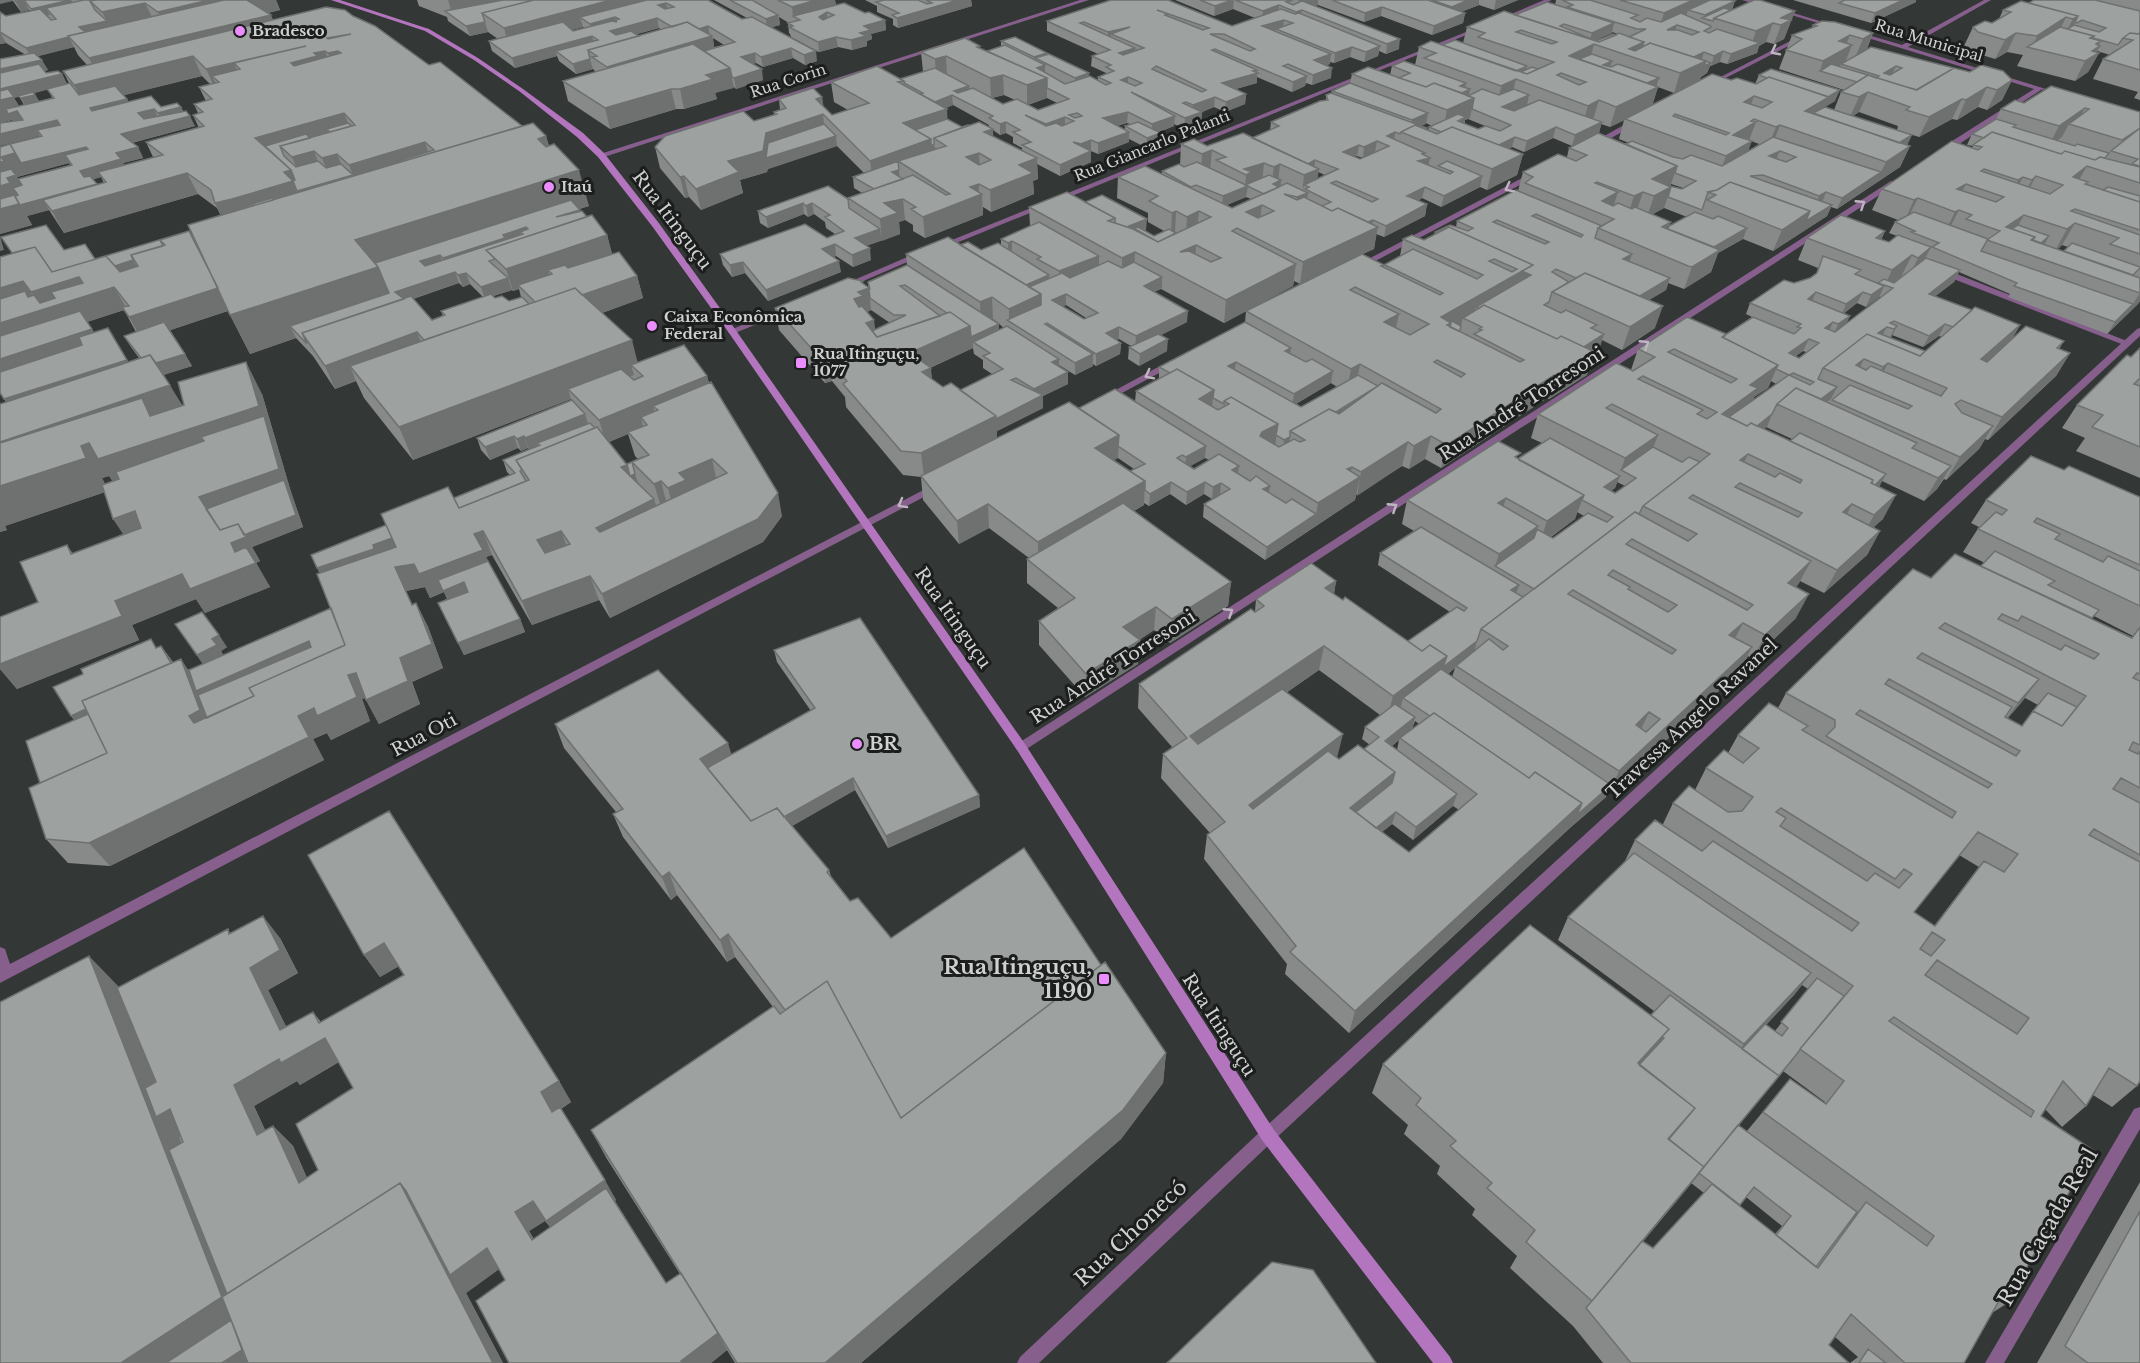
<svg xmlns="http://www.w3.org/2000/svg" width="2140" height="1363" font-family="'Libre Baskerville',serif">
<rect width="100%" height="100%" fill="#333735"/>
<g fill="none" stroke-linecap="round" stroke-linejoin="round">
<path fill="#865f8d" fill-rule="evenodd" d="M1938 269H1944L2132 343 2127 346 2124 345 1938 273Z"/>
<path fill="#865f8d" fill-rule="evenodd" d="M1080 0H1089L604 157 597 155Z
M1544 0H1552L1502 21 1497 20Z
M1742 0H1751L1836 26 1831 27Z
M1984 0H1991L1908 47 2046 89 2041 90 1944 154H1938V150L2034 89 1855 34 1858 32 1902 45Z
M1476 28 1481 29 944 248 937 246Z
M1802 35 1805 37 1804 38 1710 86 1705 85Z
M1631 121 1638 123 1597 146 1590 144Z
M1530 174 1537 176 1362 268 1355 266Z
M1891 181 1898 183 1025 750H1017L1015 747 1017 744Z
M919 252 926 254 847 288 840 286Z
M791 304 795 307 794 309 735 333H729L728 331Z
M2140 328V336L1274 1140 1039 1363H1017L1020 1357 1262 1130 2137 329Z
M1173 359 1176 360V364L1107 401 1104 402 1099 399Z
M937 483 941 484 942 486 941 488 0 983V947L5 949 10 964Z
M2140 1107V1129L2004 1363H1985L2134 1109Z"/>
<path fill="#b375be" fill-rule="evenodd" d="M331 0H340L429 29 478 58 523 89 583 133 604 153 658 222 735 329 1025 744 1274 1130 1450 1357 1453 1363H1433L1262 1140 1017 750 729 333 652 226 598 157 577 137 519 91 474 60 425 31Z"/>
</g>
<path fill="#878a89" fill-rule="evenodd" d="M0 0H276L280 10 268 13 273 20 353 16 522 126 546 136 549 146 589 206 579 209 580 212 607 235 612 254 637 276 643 298 602 313 638 362 707 376 709 383 782 516 763 542 610 618 599 600 532 625 492 555 486 557 520 619 525 632 464 655 438 603 447 599 444 592 430 598 425 587 406 591 412 604 416 603 428 627 443 668 412 682 420 704 379 724 365 698 362 699 370 721 331 740 327 733 313 739 324 760 110 866 68 863 46 839 40 783 74 720 71 716 157 647 161 646 173 662 189 670 203 664 175 624 227 647 221 651 223 655 331 608 454 498 510 475 507 472 503 460 529 449 528 448 521 451 518 448 490 460 481 450 477 438 572 400 571 399 413 460 364 398 356 381 335 389 313 356 296 338 250 354 228 311 170 330 192 366 163 375 182 405 262 394 291 492 303 527 252 547 260 561 256 563 270 587 205 613 196 599 132 625 139 640 17 689 0 669V617L38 602 67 545 73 554 123 534 105 492 5 526 7 530 0 532 6 402 0 393V257L64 250 95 259 189 231 207 266 221 216 217 208 198 194 64 233 49 210 27 216 32 225 0 234V147L41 137 13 121 12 120 0 123 26 55 6 43 0 44V12L6 16 30 11 29 10 21 12 13 1ZM74 47 78 55 87 65 63 71 69 83 67 84 62 74 46 73 44 71 48 70 38 56ZM202 76 210 84 199 87 206 101 194 104 198 113 193 115 199 128 146 142 153 157 124 165 123 163 143 158 138 147 132 143 195 126 183 111 181 107H161L128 101 124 95ZM48 89 52 98 39 101 34 93ZM19 96 24 105 19 106 14 98ZM69 163 70 165 18 179 17 177ZM101 177 104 183 97 185 93 179ZM459 283 463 287 470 284 483 297 441 311 443 316 432 320 413 299ZM519 289 521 297 509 301 495 298 493 296 512 290 513 291ZM124 310 136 332 124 336 131 347 139 358 128 362 94 333 87 322ZM628 434 635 456 638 459 627 464 609 442ZM109 476 113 481 105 484 102 478Z
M417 0H708L742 19 747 18 714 0H835L836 5 885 20 886 30 871 34 872 39 867 41V46L852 50 838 47 819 52 791 37 790 34 789 33 788 23H789L779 17 780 25 772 27 817 61 805 65 793 58 763 67 756 63 753 64 763 80 736 89 734 87 715 93 717 99 684 109H676L610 129 568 101 563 81 596 72 593 69 576 74 559 61 557 56 515 68 492 51 489 41 498 39 488 32 470 36 448 21 447 17 419 6ZM583 27 584 28 573 31 572 30ZM659 28 662 30 639 36 637 34ZM713 38 724 45 714 47Z
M865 0H971L972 6 898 28 893 25V19L877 12V6Z
M1111 0 1232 26 1255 18 1233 9 1214 16 1175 0H1518L1494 10 1479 5 1461 12 1465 13 1463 23 1432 35 1381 16 1364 22 1318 5 1314 6 1399 49 1386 54 1379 51 1378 56 1364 62 1350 57 1334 63 1330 62V64L1327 65 1331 78 1312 85 1306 83 1305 86 1292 92 1257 77V83L1236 89 1246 94 1245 104 1225 112 1214 107 1202 112 1201 122 1184 129 1174 124V126L1159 132 1160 143 1147 148 1129 139V142L1098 154 1091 151V162L1060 176 1037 164 1038 179 1033 181 1034 194 991 212 983 207V215L925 238 913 231V225L905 220 899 222 900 234 866 246 871 260 853 267 836 256 833 257 841 272 768 301 745 273 732 277 723 265 720 254 827 238 835 234 826 228 825 222 814 214 808 217 804 214 768 228 760 223 758 211 828 186 848 199V198L862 193 854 188 853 177 864 173 837 146 768 169V168L767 172 740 180 743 193 701 210 689 197 685 198 660 168 655 147 754 121 774 115V112L780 110 779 99 822 97 823 107 832 115 848 110 834 102 831 82 900 79 923 72 921 52 980 48 987 51 1001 47V41L1047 54 1089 73V76L1098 81V77L1106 74V73L1091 66 1092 56 1098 54 1047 31V21ZM1004 95 1015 100 1003 104 992 98ZM1047 98 1057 103 1038 110 1028 105ZM953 105 989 125V127H962L947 119V109L946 108ZM1127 123 1130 124 1125 126V129L1117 126ZM993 130 1000 135 1006 133 1013 137V143L1022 148V151L993 136Z
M1556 0H1731L1732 10 1795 11 1784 39 1774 44 1766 42 1759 46 1757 53 1727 64 1720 62 1710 66 1707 73 1701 77 1699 81 1674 93 1658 87 1652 105 1731 80 1755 84 1759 75 1835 101 1825 107 1834 110 1841 92 1844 90 1779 69 1792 35 1812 28 1813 25 1873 33 1867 49 1970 72 2012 80 2002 100 1987 110 1978 107 1957 120 1952 119 1919 137 1897 130 1898 126 1859 112 1853 116 1910 146 1900 167 1837 209 1831 207 1827 216 1773 251 1743 239 1718 253 1711 272 1684 289 1668 283 1666 290 1649 300 1655 328 1622 350 1602 340 1600 346 1592 351 1587 375 1549 399 1547 398 1441 468 1425 459 1409 469 1402 466 1356 495 1355 500 1265 560 1203 517 1204 504 1217 497 1212 499 1204 494 1186 505 1170 494 1149 506 1144 503V505L1134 511 1231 582 1228 606 1170 643 1154 630 1139 640 1138 664 1085 697 1039 645V621L1058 608 1027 583V559L1029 558 989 528 959 544 923 500 921 477 903 475 846 407 845 397 832 381 825 383 779 330 775 308 863 281V284L869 290 868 282 907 265 906 254 960 245 981 250 1001 245V239L1030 226 1029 207 1085 202 1146 230 1145 231 1154 236 1164 231 1148 222V213L1117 198 1118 177 1162 174V171L1180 165 1181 144 1207 146 1252 138 1270 130 1271 122 1326 101V95L1332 94V91L1350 83 1352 74 1390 75 1392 66 1415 65 1419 47 1463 43 1467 27 1555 5ZM1612 32 1618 34 1595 40 1612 33ZM1468 119 1485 126 1478 129 1465 124V120ZM1624 120 1619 139 1629 143 1626 144 1599 133 1601 124 1610 127ZM1426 123 1432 126 1429 127 1428 130H1427V128L1420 126ZM1553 138 1572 146 1569 148 1567 157 1523 172 1518 191 1457 221 1456 227 1435 232 1434 235 1424 240 1403 239 1400 256 1384 265 1362 254 1374 249 1376 234 1384 237 1425 216 1427 204 1418 201 1422 198 1441 207 1480 187 1487 190 1517 175 1523 154 1509 149 1512 147 1524 152ZM1751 141 1759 144 1748 151ZM1357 156 1363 158 1360 159 1354 157ZM1318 172 1325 175 1317 179ZM1671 184 1683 188 1682 189 1670 186ZM1246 197 1251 199 1232 208 1227 205ZM1664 208 1687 217 1669 226 1653 214ZM1294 281 1300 284 1246 311 1245 322 1159 367V379L1136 391 1135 402 1079 408 997 438V431L1043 408V396L1068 384 1059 365 1075 375 1093 366V364L1096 366 1120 354 1121 343 1116 340 1119 339 1131 346 1129 347 1128 359 1139 366 1167 351 1161 335 1187 322 1154 292 1161 289 1224 323 1293 286ZM1066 305 1086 318 1084 319 1063 307ZM871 310 890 323 875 330 867 312ZM993 319 1004 328 999 330 992 320ZM973 348 974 354 983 360V368L992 374 960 390 943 387 932 379 930 368ZM1331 383 1337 387 1301 407 1296 404ZM1118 458 1134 469 1130 471 1114 460ZM1205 458 1209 460 1194 469 1190 466Z
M1793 0H1916V2L1871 23Z
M2034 0H2140V100L2134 98 2138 92 2093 79 2103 59 2110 55 2097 51V52L2099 53 2088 72 2075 81 2017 66 2023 55 2007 52 1995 59 1969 51 1964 46 1973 27 1992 23 1999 19 2003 10 2029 3Z
M2024 103 2140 112V301L2138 304 2107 334 2008 297 2010 294 1959 272 1954 282 1935 296 1972 310 2020 325 2012 339 2064 341 2059 349 2070 353 2056 376 1988 440 1985 439 1979 449 1946 480 1944 479 1937 489 1924 501 1882 481 1879 487 1883 519 1873 527 1880 531 1867 555 1824 593 1800 581 1796 587V618L1753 659 1748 656 1740 671 1608 795 1607 794 1606 797 1571 827 1349 1033 1285 974 1287 964 1204 859 1207 835 1210 833 1161 778 1163 754 1172 747 1138 708 1139 684 1255 611 1256 599 1336 581 1334 594 1408 641 1450 612 1378 565 1380 553 1414 531 1402 524 1407 500 1519 458 1542 443 1531 438 1538 414 1631 370 1638 349 1726 334 1752 317 1746 314 1750 303 1794 283 1810 278 1816 274 1818 268 1798 260 1807 238 1885 231 1881 240 1889 242 1897 236 1889 233 1895 222 1898 220 1872 210 1882 189 1972 148 1973 146 1967 145 1972 134 1996 119 2001 109ZM2062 245 2068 247 2064 251 2058 249ZM1879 297H1881L1846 324 1850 316 1844 313 1857 303 1866 307ZM1892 335 1923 347 1939 336 1942 337 1925 351 1891 338ZM1803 351 1806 352 1799 358 1796 356ZM1771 381 1776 384 1753 400 1754 397 1768 388ZM1766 427 1792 439 1790 441 1763 429ZM1617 482 1625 486 1615 493 1611 491 1615 488ZM1577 512 1584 516 1553 538 1551 537 1575 519ZM1455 668 1452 677 1448 674ZM1319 670 1380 715 1365 727 1362 739 1370 745 1364 749 1339 759 1286 693ZM1415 721 1419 724 1412 729ZM1399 740 1397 750 1392 746ZM1453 806 1459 810 1409 852 1382 832 1392 824 1413 840Z
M2140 348V478L2076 451 2085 438 2062 428 2077 405Z
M2064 470 2140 497V1081L2137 1086 2112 1107 2093 1095 2086 1106 2062 1127 2045 1109 2041 1116 2006 1304 1992 1313 1964 1363H1850L1858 1357 1835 1337 1829 1345 1849 1363H1603L1573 1326 1510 1268 1517 1256 1472 1215 1475 1209 1437 1174 1440 1166 1404 1134 1408 1125 1372 1093 1383 1064 1651 1015 1654 1011 1558 940 1568 917 1624 863 1635 840 1663 824 1673 803 1695 790 1706 768 1728 753 1738 735 1778 708 1786 693 1931 578 1981 566 1985 563 1963 552 1979 527 1971 523 1986 500ZM2094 616 2133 636 2132 637 2092 619ZM2025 698 2038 705 2022 726 2008 718ZM1959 855 1979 867 1934 926 1914 912ZM1802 985 1808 989 1775 1031 1766 1025 1794 995ZM1783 1071 1825 1102 1824 1103 1790 1079 1747 1131 1739 1125ZM1691 1183 1704 1193 1653 1248 1643 1241ZM1746 1197 1782 1226 1775 1234 1740 1206Z
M774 650 979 795 980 807 888 848 855 790 792 826 829 870 831 876 850 901 891 938 1101 965 1166 1053 1163 1083 1121 1139 861 1363H735L727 1350 711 1363H509L505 1280 499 1269 466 1293 503 1363H0L119 987 228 929 230 933 280 938 298 973 268 990 286 1027 313 1012 321 1022 404 975 399 966 380 977 364 955 308 855 559 1081 571 1102 561 1109 616 1200 615 1201 666 1283 680 1274 607 1159 591 1130 773 1007 735 957 727 962 677 895 671 900 623 837 613 814 616 812 564 748 555 724 731 755 811 711 777 662ZM339 1062 353 1088 318 1170 307 1178 293 1146 273 1126 265 1130 254 1106 297 1081 300 1085ZM545 1221 550 1227 534 1239 529 1231Z
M2140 1182V1363H2037Z"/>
<path fill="#6e716f" d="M0 0H13V1L0 4Z
M24 0 29 10 21 12 16 2Z
M64 0H71L74 5 46 8 50 15 36 18 31 9Z
M209 0H239L167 30 158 12Z
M245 0H276L280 10 252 17Z
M448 0H527L453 17Z
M611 0H645L647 10 615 17 616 22V27L593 34 590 24 580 17 583 27 509 47 504 28Z
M816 0H835L837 13 827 12 828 22 800 20 793 16 792 7Z
M958 0H971L972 6 898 28 897 18Z
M1234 0 1233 9 1214 16 1215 6Z
M1306 0H1318V5L1302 11 1300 20 1295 22 1296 12 1302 1Z
M1468 0H1479V5L1450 16 1452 7Z
M1496 0H1518L1494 10Z
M1693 0H1717L1688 10 1685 20 1658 32 1664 13Z
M1903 0H1916V2L1871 23 1875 13Z
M1735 1 1732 11 1710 21 1704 19 1705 15Z
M145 3 154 21 88 36 79 27 107 21 102 12Z
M666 3 668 12 658 5Z
M1279 5 1278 15 1262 21 1263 11Z
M1382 7 1381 16 1364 22 1365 13Z
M1795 11 1784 39 1774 44 1781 25V18Z
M1465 13 1463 23 1432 35 1434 26Z
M271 15 279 33 99 78 89 58Z
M778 15 780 25 767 29 766 19Z
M2078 16 2069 35 2063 37 2073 19Z
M2066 17 2057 36 2032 48 2037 36Z
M657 18 659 28 613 41 610 31Z
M885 20 886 30 871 34 872 39 867 41V46L852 50 851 40 860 33 864 26Z
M1284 20 1283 29H1276L1275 32 1262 26Z
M485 22 488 32 470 36 466 26Z
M1614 23 1612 33 1589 43 1592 33Z
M1773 23 1766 42 1759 46 1757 53 1727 64 1731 54 1751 46 1756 31Z
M1677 25 1674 35 1667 30Z
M708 26 710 36 683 33Z
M1130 27 1111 34V42H1108V32Z
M0 32 6 43 0 44Z
M1873 33 1865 53 1855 58 1863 39Z
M2016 33 2007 52 1995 59 2005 40Z
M1850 35 1844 50 1852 45 1844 65 1841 64 1839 68 1820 71 1823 61 1839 41Z
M592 36 595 46 556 51 557 56 515 68 512 58Z
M712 36 716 56 612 86 607 67Z
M69 37 74 47 31 58 26 48Z
M836 37 838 47 819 52 818 42Z
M1400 39 1399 49 1386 54 1387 44Z
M2101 41 2097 47 2100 46 2095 55 2099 53 2088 72 2075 81 2085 61 2096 44Z
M1644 42 1639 59 1629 49Z
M1594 44 1589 64 1569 56Z
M306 46 314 53 325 51 333 70 240 69 234 63 242 82H219L212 76 218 88H215L206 69Z
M1380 46 1378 56 1364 62 1366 52Z
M1352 47 1350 57 1334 63 1335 53Z
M791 48 793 58 763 67 761 57Z
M1135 48V58L1118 64 1119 53Z
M338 51 346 70 336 73 328 53Z
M816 51 817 61 805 65 804 55Z
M1723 51 1720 62 1711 66 1714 56Z
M1704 52 1701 62 1694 57Z
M755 53 756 63 743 67 741 57Z
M1331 54 1330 64 1313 71 1314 60Z
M193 56 202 76 85 105 74 85Z
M946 56 947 75 936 79 935 59Z
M590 59 593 69 576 74 573 64Z
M42 60 48 70 0 81V69Z
M1612 61 1609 71 1603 65Z
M1706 61 1711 63 1707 73 1701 77 1699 81 1674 93 1680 73Z
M1045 65V75L1037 68Z
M1527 66 1524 76 1516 80 1511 99 1496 106 1504 77Z
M1896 66 1891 76 1884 73Z
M730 68 734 88 715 93 717 99 684 109 680 89 706 75Z
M1332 68 1331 78 1312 85 1313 75Z
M762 69 763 80 736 89 734 78Z
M1257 70V83L1221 93 1222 83Z
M1089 73V83L1075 88V78Z
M62 74 67 85 14 98 25 117 23 122 14 124 12 120 0 123V89Z
M1003 75 1004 95 991 98 990 78Z
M1307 76 1305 86 1292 92 1293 82Z
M1128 77V87L1121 80Z
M1047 78V98L1027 105V85Z
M1659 78 1656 88 1658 87 1652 107 1610 127 1616 107 1635 89Z
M2012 80 2002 100 1987 110 1997 90Z
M1466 83 1464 92 1470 89 1468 100 1458 105 1460 86Z
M969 86V96L961 99 954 91Z
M1987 87 1978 107 1957 120 1966 100Z
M671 89 676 109 610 129 605 108Z
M1840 90 1835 101 1825 107 1821 117 1805 111Z
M1868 92 1859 112 1850 117 1859 97Z
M1246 94 1245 104 1225 112 1226 102Z
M35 95 41 106 27 109 21 98Z
M952 95 953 105 935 113 947 109 948 129 916 140 903 123 933 103Z
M1529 95 1527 105 1499 117 1502 107Z
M1754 96 1747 116 1744 102Z
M822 97 825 116 823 114 825 134 836 136 837 146 768 169V168L767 172 740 180 743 193 701 210 696 189 728 161 766 133 816 99Z
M1215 97 1214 107 1202 112 1201 122 1184 129 1185 118 1193 115V105Z
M1474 98 1470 118 1465 120 1464 128 1443 130 1447 110Z
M127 99 132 109 95 119 90 108Z
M1962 99 1952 119 1919 137 1929 117Z
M1599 100 1593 120 1582 126 1588 106Z
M181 107 185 117 190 116 195 126 127 144 121 134 163 123 158 113Z
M2085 108 2075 125 2069 124 2062 137 2048 147 2059 126Z
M154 109 159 119 144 123 138 113Z
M1128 112 1127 123 1103 129V118Z
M344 113 352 133 327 129 331 139 280 146 270 157 255 138Z
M1428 113 1426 124 1410 131 1412 120Z
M1175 116 1174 126 1152 135V124Z
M1065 117V128L1046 135V124Z
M1754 119 1752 124 1756 122 1748 143 1733 135Z
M57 120 63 130H37L40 136 0 146V134Z
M1006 122V133L1000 135V124Z
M1602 122 1599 133 1572 146 1575 135Z
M1780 125 1772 146 1768 147 1776 127Z
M1556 127 1553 138 1524 152 1527 141Z
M993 129 994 150 984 132Z
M1129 132V142L1098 154V143Z
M1395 132 1394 143 1387 136Z
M1161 133 1160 143 1147 148V138Z
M359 134 314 151 322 172 301 178 292 157Z
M1912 135 1907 146 1890 148Z
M546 136 556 172 538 139Z
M1515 137 1512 147 1486 162 1488 151Z
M931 139 934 144 935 155 898 161 900 181 873 182 870 161Z
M1091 140V151L1081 155V144Z
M1377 141 1375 152 1363 158 1364 147Z
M1752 141 1744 162 1718 177 1726 156Z
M425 142 432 163 376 168 380 179 357 186 349 165Z
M1359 145 1357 156 1341 163 1343 152Z
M1910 146 1900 167 1837 209 1842 198 1881 172 1886 162Z
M86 147 92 157 65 155 69 163 17 177 28 196 97 184 103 195 43 200 49 210 27 216 32 225 0 234V162L1 157 15 153Z
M138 147 143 158 123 163 127 170 98 172 101 177 86 182 80 171 116 153Z
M1212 150 1210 171 1201 175 1202 154Z
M1091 151V162L1060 176V165Z
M1780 151 1775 162 1769 156Z
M979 153 980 174 966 157Z
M1425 153 1424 160 1430 158 1428 168 1418 161 1422 154Z
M337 154 346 175 330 179 322 158Z
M1523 154 1517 175 1487 190 1492 169Z
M1037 158 1038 179 1033 181 1034 194 991 212 990 190 1019 165Z
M1315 160 1314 171 1319 169 1316 190 1304 185 1302 195 1308 193 1305 214 1294 219 1297 197 1302 196 1304 175 1297 169Z
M1264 163 1262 184 1245 185 1248 186 1246 197 1222 207 1223 196 1245 187 1246 175 1244 169Z
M1280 164 1278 182 1281 180 1280 192 1271 188 1274 167Z
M1677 166 1670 187 1652 179Z
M2087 166 2075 187 2073 177Z
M291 170 353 175 357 186 225 225 215 203 284 172Z
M579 170 589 206 440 255 444 266 424 273 381 274 394 305 290 326 296 338 250 354 230 315 355 240Z
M187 173 198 194 64 233 52 211Z
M684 176 689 197 685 198 680 177Z
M1482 176 1480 187 1441 207 1444 196Z
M2036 176 2025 197H2022L2032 180Z
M2023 177 2012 198 2007 202 2018 180Z
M979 184V195L982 194 983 215 925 238 923 217 970 187Z
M1966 184 1955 205 1947 210 1957 189Z
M1425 187 1422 198 1405 207 1407 196Z
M1671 187 1664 208 1647 217 1654 196Z
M1618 192 1611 214 1602 201Z
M1643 192 1636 213 1627 218 1634 196Z
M1826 192 1822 203 1815 208 1819 196Z
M1918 198 1907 220 1904 222 1914 200Z
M903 199 905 220 899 222 900 234 882 241 880 219 884 203Z
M803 203 804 214 768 228 766 217Z
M812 203 814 214 808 217 806 206Z
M1427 204 1425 216 1384 237 1386 226Z
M1262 205 1259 227 1246 212Z
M1832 205 1827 216 1773 251 1782 230 1810 211Z
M1959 210 1948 231 1944 234 1955 212Z
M1176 211 1175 232 1171 234 1172 213Z
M1199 211 1197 233 1186 238 1187 217Z
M2024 215 2012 236 2006 227Z
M1147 219 1146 230 1130 237 1129 226Z
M1373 220 1372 230 1378 227 1374 249 1300 284 1303 262 1357 228Z
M1671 222 1663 243 1662 227Z
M2075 223 2062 245 2055 251 2067 229Z
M526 227 530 239 520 232 523 241 447 270 443 258 503 235Z
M1747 228 1743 239 1718 253 1711 272 1684 289 1692 267 1710 250Z
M880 229 882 240 856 250 855 238Z
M1885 231 1875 253 1876 238Z
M607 235 613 257 552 274 548 270 550 278 518 285 519 289 513 291 506 269Z
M0 236 4 250 0 251Z
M2049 236 2043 247 2033 249Z
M1012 241V253L1008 254V243Z
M835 244 836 256 824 261 822 249Z
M1196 245 1195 267 1157 252Z
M1931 247 1920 269 1907 280 1918 258Z
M870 248 871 260 853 267 852 255Z
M1135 252 1134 274 1122 280V258Z
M1632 254 1628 265 1623 259Z
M1912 255 1901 277 1889 287 1885 285 1892 270Z
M1099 256V267L1059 283V271Z
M133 260 140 272H95Z
M839 261 841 272 768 301 766 290Z
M743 262 745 273 732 277 730 265Z
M1296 264 1293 286 1224 323 1226 300Z
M90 265 114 287 127 309 0 350V288L23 281 42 310 31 292Z
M1533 265 1527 287 1476 307 1473 318H1463L1461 326 1449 333 1441 317Z
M1960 270 1954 282 1923 306 1929 294Z
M455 272 459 283 399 303 395 292Z
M466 273 470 284 463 287 458 275Z
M1049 275V287L1016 289Z
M637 276 643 298 550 332 543 309Z
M1162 277V288L1143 297 1144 286Z
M508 278 512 290 485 299 481 287Z
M1670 278 1666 290 1625 314 1629 302Z
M863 281 864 289 869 288 871 310 865 313V318L854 299 858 292 861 282Z
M1884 286 1879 298 1866 307 1871 295Z
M219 288 230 310 142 340 129 317Z
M1816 292 1811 304 1808 299Z
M1863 292 1857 303 1841 316 1846 304Z
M2140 293V301L2138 304 2107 334 2115 322 2133 304Z
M1041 294V317L1009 322V309Z
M1066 294V305L1052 312V300Z
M992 297 993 319 981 324 980 302Z
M1663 306 1655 328 1622 350 1630 327Z
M1188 311 1187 322 1135 348 1136 336Z
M1399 314 1394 337 1384 322Z
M1850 316 1844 327 1833 336 1838 324Z
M874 320 877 342 866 323Z
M1833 322 1828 334 1825 328Z
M999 324V336L973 342V348L912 376 910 353 970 326Z
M1945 324 1939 336 1923 347 1929 336Z
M2020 325 2007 348 1968 382 1981 359Z
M1897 326 1891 338 1888 341 1894 329Z
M1119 327V339L1106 345V333Z
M1887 327 1881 338 1878 333Z
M92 329 106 352 0 387V359Z
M417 332 426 355 350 366 356 381 335 389 325 366Z
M1604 334 1600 346 1569 366 1572 354Z
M1168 339 1167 351 1139 366 1140 354Z
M1809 339 1803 351 1783 365 1789 353Z
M632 340 640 372 631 365 634 375 576 397 568 389 571 399 413 460 399 427Z
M1121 343 1120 354 1096 366V354Z
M1291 348 1289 359 1285 351Z
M1595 352 1587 375 1549 399 1556 376Z
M2070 353 2056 376 1988 440 2002 417Z
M185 354 192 366 154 378 147 366Z
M1093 354V366L1075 375V363Z
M828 358 832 381 825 383 822 360Z
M1059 359V370L1052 362Z
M1864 359 1853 381 1856 365Z
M127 360 140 383 20 423 4 399Z
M246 362 262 394 291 492 303 527 252 547 260 561 245 567 256 563 270 587 205 613 196 599 132 625 139 640 17 689 0 669V664L115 601 214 521 199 497 214 460 119 492 109 476 102 478 108 491 5 526 7 530 0 532V486L81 446 89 443 0 442 170 385 183 408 161 431Z
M1236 362 1234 374 1228 366Z
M1888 363 1876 386 1871 390 1883 367Z
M1360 364 1356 387 1347 392 1351 369Z
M1778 365 1768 388 1754 397 1748 411 1724 429 1722 414 1750 385Z
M931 368 933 391 922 372Z
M1333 371 1331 383 1292 406 1294 394Z
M1068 372V384L1043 396V408L997 431V439L924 477 921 453 996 416 1034 400V389Z
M1554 375 1547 398 1441 468 1447 445Z
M707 376 712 400 653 406 657 422 647 425 641 417 643 428 606 443 599 420Z
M1379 387 1305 440 1306 430Z
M1837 387 1831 399 1808 417 1814 405Z
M1214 390 1211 414 1199 399Z
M585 414 589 426 537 443 539 447 529 450 525 438Z
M1772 414 1767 427 1736 450 1742 438Z
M1278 424 1275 447 1260 436 1262 432Z
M1993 426 1979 449 1946 480 1960 457Z
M1119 435 1118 458 1095 471V448Z
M1658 435 1649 459 1621 470 1625 458Z
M514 436 518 448 490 460 485 447Z
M524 436 528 448 521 451 517 439Z
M1431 436 1425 459 1409 469 1414 446Z
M1290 437 1288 449 1283 452 1284 440Z
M1408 442 1402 466 1357 496 1361 472Z
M1206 446 1205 458 1185 469 1186 457Z
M1748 454 1737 477 1740 460Z
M712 459 717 482 674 512 668 488 679 473Z
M627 465 635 474 639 486 621 467Z
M1239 466 1237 478 1232 470Z
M1951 466 1937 489 1924 501 1938 478Z
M1352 467 1348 484 1360 477 1355 500 1314 527 1318 503 1347 469Z
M1886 474 1879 487 1861 504 1873 480Z
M1620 476 1615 488 1599 499 1604 487Z
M661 481 667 505 661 507 654 484Z
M1145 481 1144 505 1038 565V542Z
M1171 482 1170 494 1149 506 1150 494Z
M1205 482 1204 494 1186 505 1187 492Z
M1221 483 1220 496 1212 499 1213 487Z
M1270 486 1268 498 1263 489Z
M778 493 782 516 763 542 610 618 602 594Z
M1584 495 1575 519 1539 545 1547 521Z
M1896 495 1883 519 1861 539 1874 515Z
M1506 498 1499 521 1498 503Z
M654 499 661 523 604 552 596 528Z
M988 504 989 528 959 544 957 521Z
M1852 504 1840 528 1843 512Z
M135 511 150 535 129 543 113 519Z
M1316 514 1314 527 1265 560 1267 547Z
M1538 526 1530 550 1495 566 1499 554Z
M483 531 492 555 486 557 493 574 470 594 449 603 438 580 444 592 430 598 419 574 474 534Z
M561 531 570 555 546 564 537 540Z
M1880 531 1867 555 1824 593 1837 570Z
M392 538 398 550 323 581 317 568Z
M1811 561 1798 585 1775 607 1788 583Z
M414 564 425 587 406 591 423 628 395 567Z
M590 576 599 600 532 625 522 601Z
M1336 581 1332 605 1325 588Z
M1231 582 1228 606 1170 643 1172 619Z
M1519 585 1515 597 1511 590Z
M1809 594 1796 618 1753 659 1765 635Z
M416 603 428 627 443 668 412 682 420 704 379 724 366 700Z
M1156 607 1154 630 1122 651 1123 627Z
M520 619 525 632 464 655 458 643Z
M1743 623 1731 646 1729 635Z
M219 635 227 647 221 651 225 658 205 668 197 655 212 639Z
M1140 640 1138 664 1085 697 1086 674Z
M309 641 358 669 206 739 189 716 181 659 197 683Z
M1477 641 1474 653 1456 666 1455 668 1410 703 1403 698 1400 710 1387 720 1393 696 1447 656Z
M161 646 170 658 184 683 81 729 71 716Z
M1324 646 1319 670 1187 760 1190 736Z
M1752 647 1740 671 1608 795 1619 771Z
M356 673 369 696 362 699 370 721 331 740 327 733 313 739 324 760 110 866 89 843 298 716 348 675Z
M2039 679 2021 703 2000 727 2018 703Z
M1649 712 1638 736 1636 725Z
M1415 717 1412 730 1382 753 1385 741Z
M1343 734 1337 758 1246 828 1249 805Z
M728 743 735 766 711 780 700 759Z
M1395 772 1389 795 1353 824 1350 808Z
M853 778 855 790 759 845 755 833Z
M1611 785 1606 797 1571 827 1349 1033 1355 1011 1582 803Z
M1457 794 1453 806 1413 840 1416 827Z
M979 795 980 807 888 848 886 836Z
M1396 812 1392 824 1364 847 1367 835Z
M669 872 677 895 671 900 662 877Z
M263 916 280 938 298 973 268 990 299 1052 280 1030 250 968Z
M728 934 735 957 727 962 720 940Z
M384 943 399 966 380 977 364 955Z
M89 956 119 987 170 1109 192 1130 179 1137 243 1296 400 1183 487 1248 502 1267 466 1293 503 1363H493L222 1297Z
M1811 973 1794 995 1734 1059H1733L1744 1044Z
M1669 1029 1650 1059 1636 1075 1638 1063Z
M325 1038 343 1059 300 1085 297 1081 254 1106 277 1156 257 1135 234 1085 279 1059Z
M1166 1053 1163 1083 1121 1139 861 1363H825Z
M559 1081 571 1102 553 1113 541 1092Z
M1762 1097 1682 1195 1587 1309 1586 1308Z
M273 1126 293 1146 318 1203 299 1183Z
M605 1180 616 1200 559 1240 546 1221Z
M533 1201 546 1220 529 1231 546 1259 532 1240 515 1212Z
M222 1297 247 1363H121Z
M718 1333 727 1350 711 1363H682L681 1361Z"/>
<path fill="#9da19f" stroke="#6e716f" stroke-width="1.5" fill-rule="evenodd" d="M15 0H66V1L31 9 24 0 16 2Z
M84 0H96L90 1 95 10 107 21 79 27 85 32 68 36 69 37 26 48 0 32V12L6 16 40 9 51 20 56 19 46 8Z
M96 0H209L158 12 145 3 102 12 90 1Z
M224 0H247L271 15 89 58 68 36Z
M503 0H534L482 13 485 22 466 26 445 11Z
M534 0H611L504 28 482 13Z
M647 0H708L742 19 752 17 816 51 804 55 791 48 761 57 755 53 741 57 762 69 734 78 732 77 730 68 704 51 735 42 708 26 699 29 687 22 672 27 657 18 610 31 616 35 631 31 639 36 588 50 590 59 573 64 556 51 598 40 592 36 512 58 489 41 563 22 573 31 612 21 617 22 614 21 619 19 615 17 590 24 580 17ZM666 3 674 7 665 9 658 5Z
M730 0H752L778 15 766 19Z
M778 0H816L792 7Z
M884 0H918L927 4 932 3 926 0H958L897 18 892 15 899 13 876 2Z
M1111 0H1168L1232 26 1281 9 1295 14 1299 13 1380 46 1366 52 1352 47 1335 53 1276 29 1293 23 1284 20 1262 26 1331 54 1314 60 1332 68 1313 75 1288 64 1283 66 1307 76 1293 82 1215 49 1212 50 1257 70 1253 71 1258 73 1222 83 1246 94 1226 102 1215 97 1193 105 1186 102 1183 103 1202 112 1185 118 1131 92 1175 116 1152 124 1128 112 1103 118 1129 132 1098 143 1091 140 1081 144 1073 142 1091 151 1060 165 1022 145 1031 142 1013 132 1020 130 1006 122 1000 124 989 118 993 116 952 95 935 102 920 94 923 93 904 83V81L900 79 935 68 969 86 954 91 958 93 973 88 1003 104 1017 99 1038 110 1069 99 1047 88V78L987 51 1005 45 1045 65 1037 68 1065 84 1090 76 1106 85 1111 83 1098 77 1114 71 1106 67 1111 65 1092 56 1110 50 1047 21ZM1157 10 1209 28 1203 30 1165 15 1168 14ZM1084 22 1108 32 1130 27 1111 34 1144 48 1123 55 1119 53 1135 48 1080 23ZM1210 34H1224L1255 49 1250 51ZM1156 66 1206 90 1202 92 1152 69ZM1128 77 1142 83 1135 86 1121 80ZM1077 113 1082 116 1075 118 1069 115ZM1025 115 1046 124 1065 117 1074 121 1062 126 1056 123 1046 126Z
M1200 0H1232L1215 6Z
M1235 0H1293L1286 2 1293 5 1302 1 1298 0H1306L1302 1 1400 39 1387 44 1302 10 1296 12 1279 5 1263 11Z
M1332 0H1428L1465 13 1434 26 1382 7 1365 13Z
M1432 0H1468L1452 7Z
M1562 0H1590L1638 15 1631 18 1640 22 1647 18 1661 22 1681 13 1711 26V27L1704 31 1709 33 1717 29 1760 43 1731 54 1723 51 1714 56 1704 52 1694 57 1650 43 1642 47 1644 42 1629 37 1646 29H1637L1567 7 1573 5ZM1677 25 1699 32 1692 35 1678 30H1667Z
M1620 0H1693L1664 13Z
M1710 0H1731L1735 1 1705 15 1688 10Z
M1754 0H1760L1795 11 1781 18 1791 20 1781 25 1773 23 1756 31 1714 18Z
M1845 0H1903L1875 13 1839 3Z
M2034 0H2095L2140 11V33L2138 34 2130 33 2123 38 2118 45 2093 38 2094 36 2067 29 2074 25 2099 32 2106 28 2082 20 2077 23H2075L2078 16 2029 3Z
M2021 1 2078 16 2073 19 2066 17 2037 36 2016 33 2005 40 1978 32 1973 27 1985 21 1992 23 2011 12 2003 10Z
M1547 2 1614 23 1592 33 1564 24 1560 26 1596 41 1613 34 1616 35 1599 42 1515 15Z
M844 3 865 13 869 12 885 20 864 26 871 30 860 33 866 36 851 40 836 37 818 42 789 27 793 26 788 23 800 20 793 16ZM827 12 834 15 823 20 819 17Z
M326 7 345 10 353 16 375 26 429 65 440 62 522 126 377 169 376 168 434 150 425 142 349 165 337 154 322 158 314 151 292 157 280 146 355 125 344 113 255 138 291 170 284 172 293 181 232 199 215 203 211 190 187 173 52 211 43 200 106 182 98 172 163 155 146 142 204 126 193 115 203 112 194 104 212 99 199 87 219 82 212 76 240 69 234 63 306 46 206 69 193 56 74 85 63 71ZM351 34 328 39 327 38ZM325 51 328 53 338 51 341 53 294 66 291 63 317 56 314 53Z
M1724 8 1731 10 1714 18 1713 21 1702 18Z
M1504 11 1599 42 1619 33 1644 42 1629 49 1635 51 1650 43 1706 61 1680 73 1594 44 1569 56 1658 87 1616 107 1599 100 1588 106 1516 79 1501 86 1424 58 1436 53 1419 47 1431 41 1527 74 1554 62 1478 37 1485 33 1467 27ZM1521 30 1557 42 1552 44 1516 32ZM1561 73 1586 82 1579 85 1557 75Z
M1822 21 1835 22 1873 33 1863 39 1850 35 1839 41 1852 45 1823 61 1786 50 1802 39 1792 35 1817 26 1813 25Z
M687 22 712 36 607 67 592 57 597 56 588 50Z
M2060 27 2094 36 2090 38 2101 41 2096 44 2100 46 2092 51 2099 53 2085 61 2027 47Z
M2130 33 2140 34V70L2103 59 2133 40 2123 38Z
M1015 37 1047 53 1034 57 1001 41Z
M965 38 980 46 977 47 1047 78 1027 85 1003 75 990 78 946 56 935 59 921 52Z
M1455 40 1527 66 1516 71 1442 45Z
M693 44 730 68 706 75 713 79 680 89H671L605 108 563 81Z
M1871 47 1954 68 1917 90 1900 85 1868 75 1876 78 1879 76 1841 64ZM1896 66 1902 68 1890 75 1884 73Z
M34 53 42 60 0 69V59Z
M1049 54 1089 73 1075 78 1035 58Z
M1592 54 1612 61 1603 65 1611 67 1618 64 1659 78 1647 83 1579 59Z
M1404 61 1466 83 1460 86 1470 89 1462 93 1434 83 1426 87 1399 78 1410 73 1392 66Z
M1706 61 1711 63 1704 66Z
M39 64 46 73 58 71 62 74 0 89V73Z
M1831 64 1868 75 1857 82 1820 71Z
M1981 65 2003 71 2012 80 1997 90 1987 87 1966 100 1962 99 1929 117 1906 110 1910 107 1868 92 1859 97 1841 92 1868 75 1916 90 1954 68 1970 72Z
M877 66 904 81 898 82 947 109 903 123 931 139 870 161 823 114 766 133 763 151 728 161 739 172 696 189 684 176 680 177 655 147 665 136 743 111 754 121 777 114 774 112 786 108 779 99 813 88 822 97 816 99 832 115 869 103 831 82Z
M1368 67 1426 87 1434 83 1474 98 1447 110 1352 74Z
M1532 67 1538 69 1527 74 1521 72Z
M1771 69 1840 90 1828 97 1769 77 1767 78 1759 75Z
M1712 74 1731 80 1737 78 1756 84 1769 77 1829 97 1805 111 1910 146 1886 162 1780 125 1776 127 1754 119 1751 121 1756 122 1733 135 1752 141 1726 156 1625 119ZM1754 96 1772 102 1762 108 1744 102ZM1675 114 1729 133 1726 135 1673 116Z
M70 83 79 95 115 86 127 99 90 108 92 111 151 96 161 107 177 103 181 107 158 113 154 109 138 113 144 119 186 111 190 116 121 134 138 147 116 153 121 159 80 171 84 177 90 176 97 184 20 205 15 196 18 195 13 188 22 185 18 179 72 165 65 155 88 149 86 147 21 163 10 144 42 136 37 130 60 125 57 120 0 134V123L23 120 17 111 8 114 6 109 54 98 47 89Z
M1350 83 1428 113 1412 120 1332 91Z
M2051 86 2140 112V128L2122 140 2069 124 2089 109 2085 108 2059 126 2001 109 2015 100 2024 103Z
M8 89 14 97 0 100V91Z
M1482 89 1499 95 1514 89 1529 95 1502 107 1514 111 1539 100 1602 122 1575 135 1556 127 1527 141 1515 137 1499 145 1452 127 1441 132 1429 127 1458 114 1466 117 1458 121 1478 129 1486 126 1500 131 1511 125 1472 109 1474 98 1468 96Z
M33 92 35 95 21 98 18 96Z
M1331 93 1427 128 1425 129 1415 125 1401 132 1400 134 1395 132 1387 136 1425 153 1422 154 1430 158 1418 161 1450 174 1453 172 1438 166 1447 161 1482 176 1444 196 1425 187 1407 196 1427 204 1386 226 1373 220 1368 222 1338 208 1332 211 1322 206 1331 202 1305 189 1309 187 1304 185 1338 169 1315 160 1308 164 1252 138 1279 126 1271 122 1320 101 1328 100 1326 95ZM1377 141 1389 146 1360 159 1343 152 1359 145 1364 147ZM1336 181 1378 199 1372 202 1331 183Z
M1825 107 1912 135 1899 143 1813 113Z
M947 119 962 127 968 125H969L934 138V144L931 146V139L915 130Z
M1996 119 2016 125 2013 127 2075 146 2077 144 2109 153 2105 158 2100 157 2095 160 2065 151 2061 154 1992 132 1984 138 1972 134Z
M979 122 993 129 984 132 1037 158 1019 165 1033 173 990 190 979 184 970 187 982 194 923 217 911 209 916 207 903 199 884 203 898 213 880 219 848 198 913 175 946 195 950 194 898 161 946 146 934 138ZM979 153 991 160 979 165 966 157Z
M1138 122 1161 133 1147 138 1125 126Z
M348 123 351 126 330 132 327 129Z
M533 123 546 136 538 139 546 147 554 144 579 170 355 240 378 267 230 315 188 225Z
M824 124 836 136 766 158 768 143Z
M1415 125 1437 134 1452 127 1523 154 1492 169 1401 132Z
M2140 128V166L2132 164 2138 159 2111 151Z
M1992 132 2061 154 2065 151 2095 160 2100 157 2140 167V183L2087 166 2073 177 2088 182 2085 184 2140 202V230L2075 209 2071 211 2140 235V254L2110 244 2119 238 2075 223 2067 229 2024 215 2006 227 2035 237 2031 240 2140 278V293L1987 240 2000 231 1966 219 1972 215 1959 210 1955 212 1918 198 1914 200 1882 189 1952 141 1978 150 1982 147 1973 145ZM1984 169 2018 180 2023 177 2032 180 2036 176 2063 185 2050 194 1981 171ZM1966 184 2004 197 1996 202 1957 189Z
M1243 133 1319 169 1304 175 1280 164 1274 167 1264 163 1244 169 1252 172 1246 175 1216 160 1226 157 1212 150 1202 154 1181 144 1194 139 1207 146Z
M1598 133 1677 166 1652 179 1671 187 1654 196 1643 192 1634 196 1597 182 1595 183 1618 192 1602 201 1613 206 1618 203 1632 209 1635 207 1671 222 1662 227 1720 250 1692 267 1688 266 1598 228 1614 219 1525 183 1533 177 1523 172 1558 154 1576 161 1587 155 1569 148Z
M306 134 310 138 280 146 284 156 296 167 318 161 326 168 341 164 353 175 297 191 293 181 295 180 291 170 265 146Z
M1773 137 1881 172 1842 198 1826 192 1819 196 1763 175 1750 176 1832 205 1806 221 1810 211 1730 182 1717 190 1708 192 1702 210 1668 197 1671 187 1666 185 1682 189 1696 181 1675 173 1677 166 1626 144 1632 141 1673 157 1683 159 1691 155 1722 166ZM1780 151 1796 157 1786 162 1769 156Z
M10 144 15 153 1 157 4 161 0 162V147Z
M935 148 936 149 898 161 899 170 892 172 903 179 874 189 853 177Z
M1197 162 1248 186 1223 196 1196 185 1191 187 1162 171 1179 164 1184 167Z
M1145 166 1232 208 1287 183 1308 193 1297 197 1284 194 1297 200 1304 197 1332 211 1338 208 1378 227 1303 262 1237 228 1232 231 1296 264 1226 300 1135 252 1122 258 1029 207 1067 192 1115 218 1108 221 1137 230 1158 242 1211 217 1199 211 1187 217 1176 211 1172 213 1149 201 1158 196 1118 177ZM1262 205 1274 211 1258 218 1246 212ZM1196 245 1221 258 1211 262 1189 251 1180 252Z
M11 169 16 175 7 178 10 183 0 186V172Z
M1269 175 1281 180 1273 184 1279 187 1264 194 1245 185Z
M1730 182 1810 211 1782 230 1707 200 1716 195 1708 192 1717 190Z
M828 186 848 199 849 208 880 229 855 238 870 248 852 255 835 244 822 249 839 261 766 290 743 262 730 265 720 254 805 224 827 238 844 231 825 217 830 215 812 203 806 206 803 203 766 217 758 211Z
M2108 187 2140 196V202L2103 190Z
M1516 190 1602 226 1598 228 1595 238 1632 254 1623 259 1670 278 1640 296 1585 273 1576 278 1556 269 1552 272 1569 282 1552 292 1549 302 1544 305 1561 313 1566 310 1597 325 1591 328 1604 334 1584 347 1561 336 1557 339 1484 305 1479 308 1476 307 1531 275 1522 271 1533 265 1449 227 1437 233 1435 232 1450 225 1468 231 1473 228 1457 221ZM1536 214 1583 235 1581 237 1532 216ZM1497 220 1549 242 1545 244 1493 222Z
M14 195 19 204 0 209V199Z
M1102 195 1147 219 1129 226 1133 229 1115 223V218L1085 202Z
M272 198 273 200 238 210 236 209Z
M571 200 580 210 556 217 582 211 587 217 486 250 495 259 489 261 508 278 481 287 466 273 458 275 455 272 395 292 404 299 302 333 307 344 290 326 389 293 378 267 375 263ZM526 227 528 229 520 232 523 234 425 266 420 261 440 255 443 258 505 238 503 235Z
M1695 212 1713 219 1718 216 1747 228 1714 247 1668 229 1669 226Z
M1914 212 1988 239 1981 251 2133 304 2115 322 2014 286 2017 283 1932 247 1939 243 1911 232 1915 231 1895 222Z
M592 215 607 235 506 269 486 250Z
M1841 215 1885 231 1876 238 1889 242 1898 235 1931 247 1918 258 1912 255 1892 270 1807 238Z
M1039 222 1099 256 1059 271 1037 259 1041 257 1012 241 1008 243 1001 239Z
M46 225 64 250 85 244 95 259 186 232 160 240 163 246 131 255 133 260 115 266 106 256 52 272 35 247 12 253 1 237Z
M2018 225 2049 236 2041 243 2033 240 2035 237 2012 229Z
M1138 227 1154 236 1169 229 1176 233 1158 242 1133 229Z
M1449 227 1533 265 1441 317 1451 323 1447 325 1520 362 1524 360 1474 334 1482 330 1479 329 1482 327 1463 318 1484 305 1557 339 1561 336 1595 352 1556 376 1554 375 1447 445 1431 436 1414 446 1408 442 1361 472 1352 467 1347 469 1360 477 1318 503 1136 391 1177 369 1214 390 1199 399 1218 410 1229 404 1224 401 1231 397 1278 424 1262 432 1260 436 1279 447 1294 439 1300 442 1305 440 1290 431 1329 409 1339 414 1382 383 1436 413 1441 409 1360 364 1351 369 1246 311 1362 254 1384 265 1413 249 1477 279 1483 275 1403 239 1412 235 1424 240ZM1494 259 1517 269 1512 272 1489 261ZM1385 265 1443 293 1440 295 1381 266ZM1355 287 1429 324 1410 335 1384 322 1399 314 1350 290ZM1437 360 1465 374 1461 377 1434 362Z
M189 231 218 288 129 317 122 307 129 306 114 287 0 323V299L25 291 28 297 34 295 40 303 55 298 51 292 83 283 79 277 31 292 23 281 0 288V257L35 247 52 272 106 256 120 272 138 266 131 255 165 245 160 240Z
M948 237 1041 294 1009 309 992 297 980 302 906 254Z
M968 242 981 250 998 243 1049 275 1026 285 960 245Z
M2072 243 2140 267V268L2133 275 2064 251Z
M619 252 637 276 582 295 575 288 535 302 518 285 552 274 548 270 565 265 568 268Z
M1823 256 1861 270 1855 274 1884 286 1871 295 1863 292 1846 304 1816 292 1808 299 1850 316 1838 324 1833 322 1825 328 1835 332 1893 288 1878 283 1884 279 1894 283 1926 258 1960 270 1929 294 1972 310 1953 327 1945 324 1929 336 1894 321 1890 323 1897 326 1894 329 1887 327 1878 333 1925 351 1920 356 1867 334 1823 368 1818 379 1837 387 1821 399 1796 388 1777 404 1772 414 1757 426 1751 423 1747 426 1729 417 1789 375 1776 369 1778 365 1724 338 1725 335 1753 317 1794 334 1801 328 1797 327 1801 324 1750 303 1784 280 1794 283 1810 278 1817 273ZM1809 339 1819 343 1799 358 1789 353ZM1793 373 1814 382 1810 385 1789 375Z
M1108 261 1122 268 1134 262 1162 277 1144 286 1188 311 1136 336 1119 327 1106 333 1121 343 1096 354 1047 323 1045 324 1093 354 1075 363 1007 320 1041 305V294L1029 287 1062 273 1070 278ZM1066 294 1098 313 1084 319 1052 300Z
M907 265 999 324 971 337 970 326 950 312 947 313 905 285 900 286 940 316 877 337 872 331 906 315H894L870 298 869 290 870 289 868 282Z
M1585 273 1663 306 1630 327 1552 292Z
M848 278 863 281 861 282 869 288 858 292 863 296 854 299 859 307 862 306 874 320 866 323 877 337 950 312 970 326 910 353 931 368 922 372 943 387 951 383 996 416 921 453 901 451 843 384 847 381 828 358 822 360 775 308Z
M575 288 632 340 399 427 350 366Z
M491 294 495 298 502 296 509 301 522 297 529 304 424 340 417 332 325 366 302 333 411 296 432 320 445 315 441 311Z
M1975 307 2020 325 1981 359 1987 362 2026 326 2064 341 2057 348 2070 353 2002 417 1961 400 1955 404 1962 413 1993 426 1960 457 1832 400 1850 385 1908 409 1912 406 1823 368 1867 334 1920 356ZM1864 359 1883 367 1888 363 1947 388 1941 396 1871 366 1866 370 1856 365Z
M80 311 92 329 0 359V336Z
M1687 317 1726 334 1722 337 1778 365 1750 385 1758 388 1722 414 1747 426 1751 423 1784 438 1873 480 1871 483 1896 495 1874 515 1852 504 1843 512 1880 531 1837 570 1693 495 1689 498 1811 561 1788 583 1809 594 1765 635 1743 623 1729 635 1752 647 1619 771 1456 666 1489 639 1503 650 1508 646 1481 629 1635 512 1688 541 1697 534 1643 506 1710 454 1612 404 1606 408 1658 435 1625 458 1538 414 1616 363 1633 371 1655 357 1638 349ZM1674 349 1737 379 1731 383 1668 352ZM1643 376 1717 412 1707 419 1697 414 1703 410 1638 379ZM1748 454 1802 480 1800 483 1780 473 1775 477 1740 460ZM1740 483 1802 513 1798 517 1735 487ZM1632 539 1753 605 1747 610 1626 544ZM1613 570 1677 605 1668 612 1628 589 1630 587 1608 575ZM1573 590 1676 650 1672 654 1568 594ZM1649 712 1660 719 1646 732 1636 725Z
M1452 321 1461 326 1460 330 1458 331 1450 327 1451 323 1450 322Z
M164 322 185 354 156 363 150 355 141 358 124 336Z
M1245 322 1291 348 1285 351 1306 362 1312 359 1333 371 1294 394 1236 362 1228 366 1301 407 1358 375 1378 386 1336 412 1329 409 1290 431V437L1284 440 1276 435 1278 424 1231 397 1224 401V404L1213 398 1214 390 1177 369 1170 373 1159 367Z
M1007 326 1059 359 1052 362 1068 372 1034 389 1016 378 1011 380 1043 395 996 419V416L960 390 1003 369 983 356 990 353 973 342Z
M108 328 127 360 4 399 0 393V372L82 345 79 337Z
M1158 334 1168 339 1140 354 1129 347Z
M684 345 707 376 599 420 568 389 621 369 634 380 643 376 631 365Z
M2140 348V378L2134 384 2140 386V447L2092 427 2103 415 2077 405 2127 355 2131 357Z
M150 355 170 385 0 442V404Z
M246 362 259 406 98 459 89 443 81 446 86 458 0 486V443L142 398 150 416 184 405 178 382Z
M711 382 778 493 758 519 602 594 590 576 522 601 483 531 474 534 483 550 419 574 414 564 395 567 412 605 416 603 432 644 400 658 408 681 366 700 356 673 348 675 357 697 317 716 314 708 298 716 309 737 89 843 46 839 29 788 107 753 82 701 181 659 200 710 189 716 194 723 254 696 249 688 345 645 317 574 396 547 381 514 448 487 459 508 529 480 516 460 597 427 627 465 621 467 654 499 596 528 600 532 727 473 712 459 679 473 686 480 668 488 661 481 654 484 632 462 649 455 628 432 647 425 641 417 658 410 653 406ZM561 531 570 544 545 553 537 540Z
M1796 388 1917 443 1912 448 1951 466 1938 478 1777 404Z
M1115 389 1206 446 1186 457 1182 455 1177 458 1194 469 1219 454 1239 466 1232 470 1250 481 1256 476 1270 486 1263 489 1286 503 1292 499 1316 514 1267 547 1204 504 1230 489 1221 483 1213 487 1205 482 1187 492 1171 482 1150 494 1145 490V481L1130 471 1145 464 1118 446 1119 435 1079 408Z
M572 400 585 414 525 438 524 436 517 439 514 436 485 447 477 438Z
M1069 402 1119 435 1095 448 1145 481 1038 542 988 504 957 521 921 476Z
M264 416 279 469 199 497 220 530 238 524 246 537 231 543 235 552 246 547 256 563 190 589 182 574 115 601 122 616 0 664V617L38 602 20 562 67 545 71 554 141 528 135 511 113 519 102 485 119 479 116 472 204 441 201 437Z
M590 423 595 428 516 460 522 470 520 471 526 481 459 508 454 498 515 473 503 460 540 445 537 443Z
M1800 433 1886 474 1875 485 1872 483 1873 480 1790 441Z
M1550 438 1620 476 1604 487 1615 493 1636 478 1621 470 1653 447 1682 462 1689 457 1700 462 1643 506 1639 514 1635 512 1534 589 1495 566 1534 538 1537 529 1553 538 1588 513 1607 522 1613 517 1582 500 1584 495 1519 460V458Z
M1498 441 1521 453 1515 457 1584 495 1547 521 1506 498 1498 503 1538 526 1499 554 1407 500Z
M2031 456 2064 470 2069 466 2140 497V565L2037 518 2034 522 2060 534 2055 539 2103 562 2108 556 2140 571V606L1978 529 1996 512 2002 515 2007 510 1986 500Z
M643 457 632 462 635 474 630 476 627 464Z
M284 480 296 515 244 535 238 524 220 530 206 509Z
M1123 503 1231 582 1172 619 1156 607 1123 627 1140 640 1086 674 1039 621 1075 598 1027 559Z
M386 525 392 538 373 545 374 549 317 568 311 555Z
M1421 527 1519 585 1511 590 1523 597 1481 629 1477 641 1443 667 1447 656 1430 645 1422 651 1408 641 1457 607 1464 611 1467 608 1380 553Z
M1995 551 2055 581 2048 585 2099 610 2092 618 1981 566Z
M1955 554 2132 638 2140 627V674L2137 673 2133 678 2140 681V745L2133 742 2129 750 2138 754 2140 751V788L2121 778 2113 789 2140 803V855L2094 829 2089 835 2140 862V1081L2137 1086 2109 1068 2086 1106 2063 1081 2041 1116 2093 1150 2006 1304 2000 1299 1964 1363H1905L1851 1314 1829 1345 1849 1363H1631L1586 1308 1642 1241 1653 1248 1712 1184 1818 1268 1866 1202 1927 1246 1934 1236 1763 1112 1790 1079 1826 1104 1844 1081 1800 1049 1853 986 1635 840 1655 820 1702 851 1713 841 1852 931 1859 923 1673 803 1689 786 1728 812 1742 811 1753 797 1706 768 1724 750 1743 763 1759 748 1738 735 1769 703 1808 726 1802 730 1952 818 1956 812 1826 736 1835 727V720L1786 693 1913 569 1931 578ZM2002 614 2018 621 2022 616 2099 654 2094 659 2065 645 2061 650 1998 619ZM1945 623 2086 696 2062 726 2033 711 2022 726 2005 717 2012 707 1917 658 1922 653 2018 703 2039 679 1939 628ZM1889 679 2020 751 2016 756 1885 684ZM1860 710 1992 784 1988 788 1856 714ZM1781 808 1895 879 1904 869 1912 874 1899 888 1875 873 1867 881 1780 826 1786 818 1776 812ZM1978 832 2018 854 2004 872 1984 861 1935 926 1914 912ZM1932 932 1945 940 1931 956 1920 949ZM1937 960 2029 1018 2017 1034 1925 975ZM1894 1017 2034 1111 2031 1117 1889 1021Z
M488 561 520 619 458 643 438 603 468 592 464 582 443 591 438 580Z
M1311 563 1336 581 1325 588 1343 600 1345 597 1422 651 1430 645 1447 656 1393 696 1324 646 1190 736 1198 744 1282 689 1343 734 1249 805 1253 809 1328 751 1339 759 1358 745 1395 772 1350 808 1409 852 1477 794 1400 738 1434 713 1529 778 1535 772 1582 803 1355 1011 1290 952 1296 946 1207 835 1225 822 1163 754 1187 738 1139 684 1251 609 1255 612 1264 606 1256 599Z
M331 608 345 645 249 688 254 696 207 718 198 695 311 647 309 641 196 691 189 670Z
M202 612 219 635 212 639 217 645 197 655 175 624Z
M860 618 979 795 886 836 853 778 784 817 777 808 751 821 707 768 815 708 774 650Z
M151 639 156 648 161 646 171 663 82 701 86 709 71 716 53 687 83 674 81 669Z
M1441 669 1611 785 1577 815 1582 803 1535 772 1529 778 1434 713 1430 716 1403 698Z
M658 670 728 743 700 759 751 821 777 808 829 870 827 872 850 901 858 898 891 938 1024 848 1101 965 901 1118 827 981 785 1010 728 934 720 940 669 872 662 877 613 814 623 809 555 724Z
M2048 693 2077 707 2062 726 2033 711Z
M1395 704 1415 717 1385 741 1457 794 1416 827 1396 812 1376 828 1356 812 1392 783 1395 772 1364 749 1379 737 1365 727Z
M88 714 107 753 40 783 26 741Z
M389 811 559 1081 541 1092 552 1112 560 1107 605 1180 546 1221 533 1201 515 1212 532 1240 606 1188 666 1283 681 1273 718 1333 681 1361 682 1363H509L476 1301 505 1280 487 1248 450 1275 406 1191 400 1183 227 1294 169 1150 183 1142 170 1109 156 1117 145 1088 156 1082 117 988 228 929 229 934 263 916 280 950 250 968 280 1030 313 1012 319 1023 404 975 384 943 364 955 308 855ZM325 1038 353 1088 296 1124 318 1170 299 1183 273 1126 257 1135 234 1085 279 1059 281 1063Z
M1634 853 1811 973 1744 1044 1568 917Z
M1530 925 1669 1029 1638 1063 1695 1108 1668 1139 1704 1167 1592 1301 1526 1242 1535 1230 1487 1188 1492 1183 1450 1146 1456 1141 1416 1105 1421 1098 1383 1064Z
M89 956 222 1297 400 1183 493 1363H248L222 1297 121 1363H0V1002Z
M1105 962 1166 1053 1123 1110 825 1363H737L591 1130 774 1006 780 1014 827 981 901 1118Z
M1817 978 1844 996 1800 1049V1050L1771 1086 1779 1076 1742 1049 1765 1024 1782 1036 1788 1028 1781 1022Z
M1670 995 1779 1076 1697 1175 1704 1167 1669 1139 1695 1108 1639 1065 1664 1038 1662 1037 1669 1029 1651 1015Z
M1738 1125 1857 1212 1816 1267 1776 1235 1791 1216 1754 1187 1740 1205 1699 1173Z
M2140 1211V1363H2088L2065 1346Z
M1272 1262 1313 1270 1376 1363H1167Z
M231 1320 242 1350 222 1363H166Z
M1868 1349 1886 1363H1859Z"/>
<defs><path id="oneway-chevron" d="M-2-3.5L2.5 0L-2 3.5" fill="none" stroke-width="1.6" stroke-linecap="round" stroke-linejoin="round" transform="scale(1.5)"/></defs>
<g stroke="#beb5c0">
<use href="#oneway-chevron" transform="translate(1775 51) rotate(153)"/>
<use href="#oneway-chevron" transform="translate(1509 188) rotate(153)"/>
<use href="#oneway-chevron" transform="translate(1861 204) rotate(-33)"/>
<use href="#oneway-chevron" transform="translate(1645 344) rotate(-33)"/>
<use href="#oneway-chevron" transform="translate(1149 375) rotate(153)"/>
<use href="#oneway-chevron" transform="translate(902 504) rotate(151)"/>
<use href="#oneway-chevron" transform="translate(1393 507) rotate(-33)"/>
<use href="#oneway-chevron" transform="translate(1229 612) rotate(-33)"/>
</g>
<g fill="#eb8dfc" stroke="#1c1e1d" stroke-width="2">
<circle cx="240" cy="31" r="6"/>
<circle cx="549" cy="187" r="6"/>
<circle cx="652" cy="326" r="6"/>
<rect x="795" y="357" width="12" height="12" rx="3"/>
<circle cx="857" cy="744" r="6"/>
<rect x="1098" y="973" width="12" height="12" rx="3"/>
</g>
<g text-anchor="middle" stroke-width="6" stroke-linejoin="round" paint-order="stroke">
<g font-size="15" font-weight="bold" fill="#d0d2d1" stroke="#1c1e1d" text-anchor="start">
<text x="252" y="36">Bradesco</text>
<text x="561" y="192">Itaú</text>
<text x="664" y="322">Caixa Econômica<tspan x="664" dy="17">Federal</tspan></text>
<text x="813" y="359">Rua Itinguçu,<tspan x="813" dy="17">1077</tspan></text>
</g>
<g font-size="15" fill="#d0d2d1" stroke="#1c1e1d">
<text transform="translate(1929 41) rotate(17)" y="5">Rua Municipal</text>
<text transform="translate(788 81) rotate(-18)" y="5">Rua Corin</text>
<text transform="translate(1152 146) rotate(-22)" y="5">Rua Giancarlo Palanti</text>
</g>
<g font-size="18" fill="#d0d2d1" stroke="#1c1e1d">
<text transform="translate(672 220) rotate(53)" y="6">Rua Itinguçu</text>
<text transform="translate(1522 404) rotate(-33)" y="6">Rua André Torresoni</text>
<text transform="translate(953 618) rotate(55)" y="6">Rua Itinguçu</text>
<text transform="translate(1113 667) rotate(-33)" y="6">Rua André Torresoni</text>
<text transform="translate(1692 719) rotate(-43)" y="6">Travessa Angelo Ravanel</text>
<text transform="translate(424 735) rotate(-28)" y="6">Rua Oti</text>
<text transform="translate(1219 1025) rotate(57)" y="6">Rua Itinguçu</text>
</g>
<g font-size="18" font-weight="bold" fill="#d0d2d1" stroke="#1c1e1d" text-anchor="start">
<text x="869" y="750">BR</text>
</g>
<g font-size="21" font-weight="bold" fill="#d0d2d1" stroke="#1c1e1d" text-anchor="end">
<text x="1092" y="974">Rua Itinguçu,<tspan x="1092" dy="24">1190</tspan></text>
</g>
<g font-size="21" fill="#d0d2d1" stroke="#1c1e1d">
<text transform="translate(2048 1227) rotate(-60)" y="7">Rua Caçada Real</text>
<text transform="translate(1131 1233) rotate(-43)" y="7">Rua Chonecó</text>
</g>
</g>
</svg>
